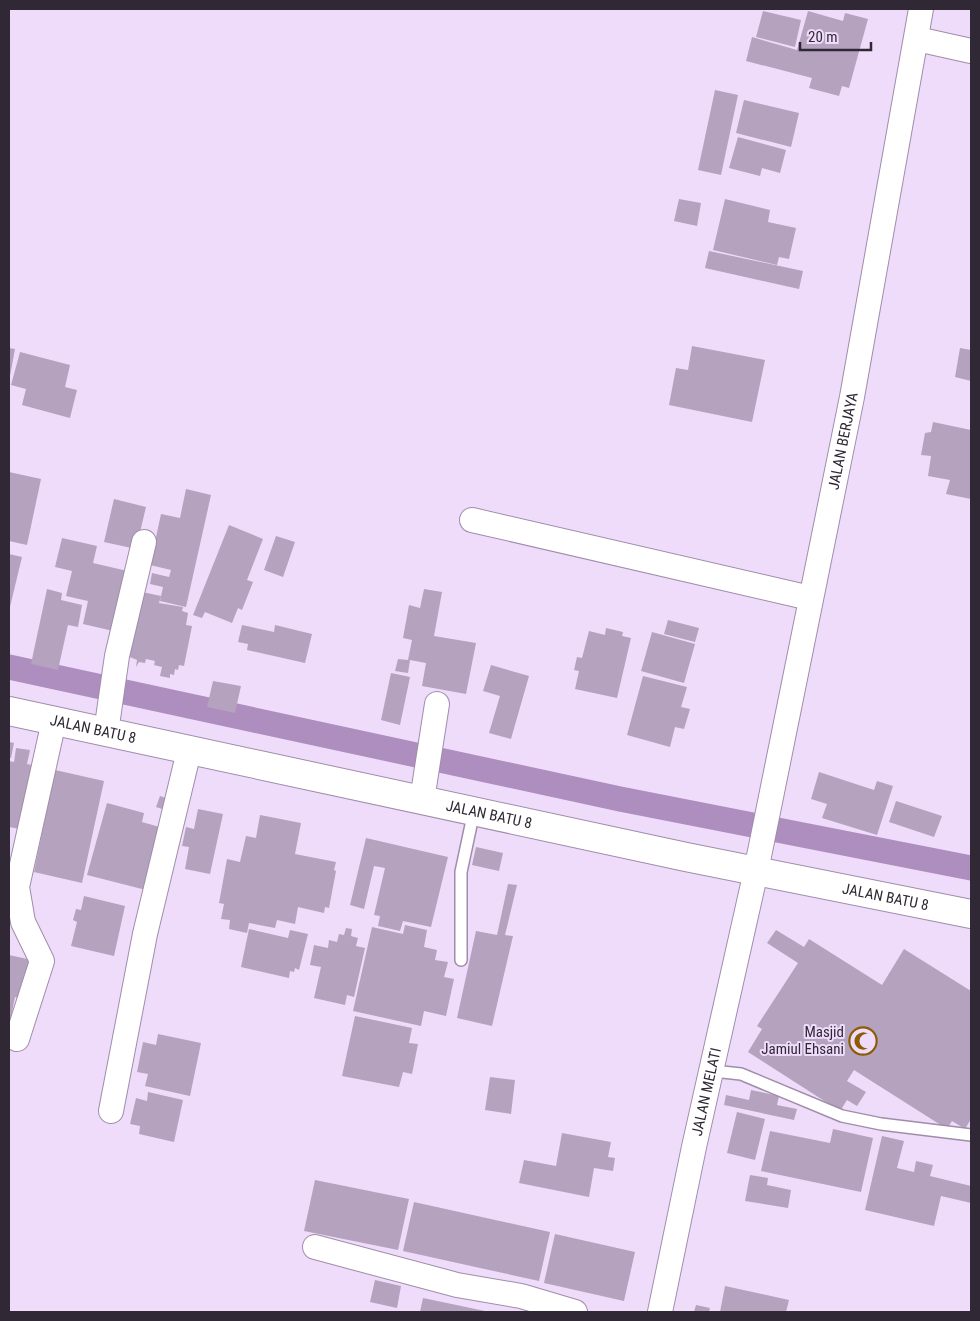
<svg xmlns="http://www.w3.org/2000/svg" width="980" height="1321" font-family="'Roboto Condensed',sans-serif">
<rect width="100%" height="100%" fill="#efdcfb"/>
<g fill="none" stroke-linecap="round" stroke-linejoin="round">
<path stroke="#ad8ebf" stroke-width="25" d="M9 667 620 799 971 868"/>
</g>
<path fill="#b4a2bf" d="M763 11 801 20 795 47 756 37Z
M808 11 843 21 845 13 868 19 849 88 842 86 839 96 809 88 812 78 746 61 752 37 797 50Z
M715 90 738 95 721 175 698 170Z
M744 100 799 113 791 147 736 133Z
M738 137 786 150 780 173 762 168 760 176 729 168Z
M679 199 701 203 697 226 674 221Z
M725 199 770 210 768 222 796 228 789 259 779 257 777 265 713 250Z
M709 251 803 271 799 289 705 268Z
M692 346 765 360 752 422 669 405 676 368 688 370Z
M9 348 15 349 10 376H9Z
M960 348 971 350V381L955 377Z
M20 352 70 365 65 387 77 390 70 418 22 405 26 389 11 385Z
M933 422 971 430V499L946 494 950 480 928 476 931 456 921 455 925 433 931 432Z
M9 472 41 479 27 545 9 541Z
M186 489 211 495 186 607 160 601 163 587 150 584 152 573 169 577 171 570 150 565 161 514 180 518Z
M114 499 146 507 136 549 104 542Z
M229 525 263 539 247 580 253 582 242 610 238 608 232 623 205 612 202 618 193 615Z
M276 536 295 542 283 577 264 570Z
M62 538 97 546 93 563 136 573 122 633 83 624 88 601 66 596 72 571 55 567Z
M9 554 22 557 9 611Z
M47 589 62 593 61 600 82 605 78 627 68 625 58 670 31 664Z
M424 589 442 592 434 636 476 643 466 694 422 686 426 663 410 660 408 673 395 671 398 659 408 660 412 640 403 638 409 605 420 608Z
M142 592 161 596 159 603 183 607 182 611 188 613 186 625 192 626 184 666 179 665 178 670 175 669 174 675 170 674V678L160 676 162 667 154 665 155 661 146 659 145 663 139 662 136 667 137 660 125 655Z
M668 620 699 628 695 642 664 634Z
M242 625 274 632 275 625 312 634 305 663 247 650 248 644 238 642Z
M606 628 623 632 622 636 631 638 617 698 575 689 579 671 574 670 577 657 582 658 589 631 605 635Z
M652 632 695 644 684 683 641 671Z
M491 665 529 676 511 739 489 733 500 696 483 691Z
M391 673 410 677 400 725 381 720Z
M643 676 687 687 681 707 690 709 684 729 675 727 670 747 627 735Z
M213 681 241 686 235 713 207 707Z
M9 742 14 743 11 758 9 757Z
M16 748 30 750 27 764 37 766 26 830 9 827V761L14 762Z
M55 770 104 781 82 883 34 872Z
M819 772 874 790 877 781 893 786 877 835 822 818 827 804 811 799Z
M160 796 172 800 168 811 156 807Z
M896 801 942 816 934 837 889 822Z
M107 803 144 813 142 822 163 828 146 890 87 875Z
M198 809 223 814 210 874 185 869 189 847 182 846 186 827 194 829Z
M260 815 301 823 295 854 336 862 334 870 336 871 329 908 325 907 324 913 298 907 295 924 277 920 275 928 249 923 247 933 229 929 230 920 221 919 224 904 219 903 227 859 240 862 246 836 256 838Z
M366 838 448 857 431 927 403 921 400 931 378 926 380 916 374 915 385 868 374 866 364 909 350 905Z
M476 847 503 853 499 871 472 865Z
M508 884 517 885 505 935 513 936 492 1026 457 1018 476 931 497 935Z
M84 896 125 906 114 956 71 946 77 922 73 920 76 909 81 910Z
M405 925 427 930 424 947 437 950 435 960 448 962 444 977 454 979 446 1016 424 1011 421 1026 353 1011 372 927 403 934Z
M346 928 352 929 351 936 358 938 356 946 365 948 354 997 347 995 345 1005 314 998 321 967 310 965 314 945 328 948 329 940 337 942 339 934 344 935Z
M249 929 288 938 290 930 308 934 299 970 295 968 294 972 290 971 289 978 241 967Z
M776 930 804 947 809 939 882 985 904 949 971 991V1119L965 1129 952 1121 947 1129 854 1070 847 1081 866 1092 857 1106 847 1100 840 1111 748 1052 762 1029 757 1026 798 963 767 943Z
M9 955 32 960 24 999 15 997 10 1022Z
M355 1016 412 1028 409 1043 418 1044 412 1074 403 1072 399 1087 342 1076Z
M158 1034 201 1043 190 1096 145 1086 148 1074 137 1072 143 1042 156 1045Z
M490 1077 515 1080 511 1114 485 1110Z
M751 1090 779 1096 777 1105 797 1109 794 1120 724 1105 726 1095 749 1100Z
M148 1092 183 1100 174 1142 139 1134 140 1126 130 1124 136 1098 147 1101Z
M737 1112 765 1119 755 1160 727 1153Z
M833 1129 873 1138 861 1192 761 1171 770 1131 830 1143Z
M562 1133 611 1142 608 1157 615 1158 613 1171 594 1168 589 1197 519 1183 524 1160 556 1166Z
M882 1136 904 1141 897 1168 914 1172 916 1161 933 1165 930 1176 971 1186V1203L941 1196 934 1226 865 1210Z
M750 1175 768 1178 767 1185 791 1190 788 1208 745 1201Z
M315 1180 409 1199 398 1250 304 1231Z
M414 1202 550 1232 539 1281 403 1251Z
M555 1234 635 1252 624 1301 544 1283Z
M375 1280 401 1286 397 1308 370 1302Z
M725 1286 789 1300 786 1312H720Z
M423 1298 485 1311V1312H420Z
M696 1305 710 1308 709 1312H694Z"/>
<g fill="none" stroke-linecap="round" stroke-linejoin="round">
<g stroke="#9f8da9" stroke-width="14">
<path id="service" d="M461 960V872L474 811
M713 1071 741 1074 842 1116 881 1124 971 1135"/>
</g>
<g stroke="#9f8da9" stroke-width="26">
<g id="minor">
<path d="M917 39 971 51"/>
<path d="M472 520 810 598"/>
<path d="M106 732 117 656 144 542"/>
<path d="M422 800 437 704"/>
<path d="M17 1039 42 961 23 922 17 887 54 721"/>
<path d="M111 1111 145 934 189 751"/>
<path d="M315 1247 457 1285 521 1296 575 1312"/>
<path id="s1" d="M660 1312 694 1147 756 871 852 397 921 9"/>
</g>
</g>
<g stroke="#9f8da9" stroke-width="30">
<g id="tertiary">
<path id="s2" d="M9 711 686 857 971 914"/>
</g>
</g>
<use href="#service" stroke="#fff" stroke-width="11"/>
<use href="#minor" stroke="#fff" stroke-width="24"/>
<use href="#tertiary" stroke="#fff" stroke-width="28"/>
</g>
<defs>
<g id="mosque-ring" transform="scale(1.4375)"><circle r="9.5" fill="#efdcfb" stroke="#8b5c01" stroke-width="1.5"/><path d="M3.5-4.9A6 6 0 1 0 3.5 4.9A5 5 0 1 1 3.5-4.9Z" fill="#8b5c01"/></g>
</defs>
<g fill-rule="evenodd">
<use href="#mosque-ring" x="863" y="1041"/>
</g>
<g text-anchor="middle" stroke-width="4" stroke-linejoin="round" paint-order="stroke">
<g font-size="15" fill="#302935" stroke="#efdcfb">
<text dy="5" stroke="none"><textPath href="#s1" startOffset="890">JALAN BERJAYA</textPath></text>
<text dy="5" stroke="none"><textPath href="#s2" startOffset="86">JALAN BATU 8</textPath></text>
<text dy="5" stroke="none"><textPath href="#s2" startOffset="491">JALAN BATU 8</textPath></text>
<text dy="5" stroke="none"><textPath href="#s2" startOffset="896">JALAN BATU 8</textPath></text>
<text dy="5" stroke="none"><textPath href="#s1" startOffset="225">JALAN MELATI</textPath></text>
</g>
<g font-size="15" fill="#302935" stroke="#efdcfb" text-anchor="end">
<text x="844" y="1037">Masjid<tspan x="844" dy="17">Jamiul Ehsani</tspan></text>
</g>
</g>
<rect width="980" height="1321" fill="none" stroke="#302935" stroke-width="20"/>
<path d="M800 42v8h71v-8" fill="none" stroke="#302935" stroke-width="2.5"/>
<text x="808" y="42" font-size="15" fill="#302935" stroke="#efdcfb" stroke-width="4" paint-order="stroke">20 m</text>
</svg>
